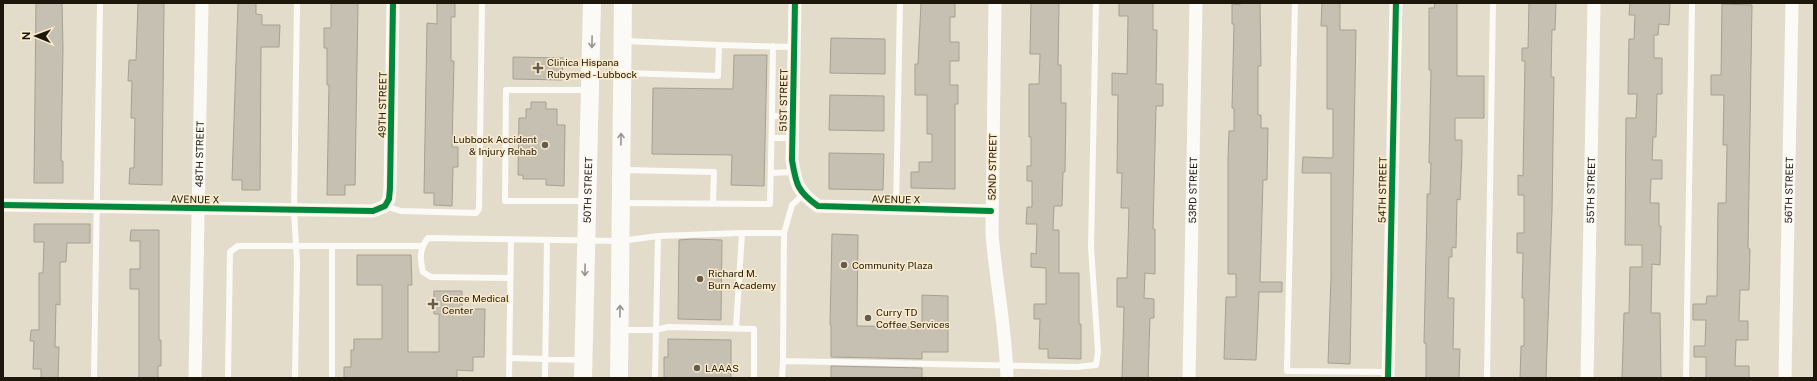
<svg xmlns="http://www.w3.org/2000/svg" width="1817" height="381" font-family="'Public Sans',sans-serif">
<rect width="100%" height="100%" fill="#e4dcca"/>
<path fill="#c6c0b2" stroke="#a6a092" d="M36 3H62L63 49 61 161H63V183H34Z
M138 3H164L162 185 129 184 130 168H134L135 118H131L132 81H128L129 60H136Z
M238 3H256V14L262 15V25H280L279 47H261L260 190H242V180H232Z
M331 3H358L355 185H345V195H327L329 85H327V48H324V28H331Z
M437 3H455V17H451V61H454L452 147H458V167H453L452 206 434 205V193H424L427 23 437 24Z
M921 3H955V17H950V42H959V61H950V85H958V104H955V189L911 188V172H919V162H932V134H927V95H915V64H918Z
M1031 3H1059L1058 65H1061V103H1066L1065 172H1063L1062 206H1054L1053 230H1059V273H1079V324H1081V359L1048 358V349H1039L1040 319H1034V304H1046V268L1031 267V253L1036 254 1037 224H1026L1027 207H1032V181H1027V166H1031V137H1029V84H1039L1040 54H1030Z
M1119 3H1153V30H1157L1156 84H1163V106H1156L1153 229H1155V274L1145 273 1144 298 1154 299V318H1150L1148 378H1122L1124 307H1117V278H1127L1129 208H1121L1122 173H1117L1118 95H1112V73L1127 74 1128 16H1119Z
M1240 3H1260L1261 66H1258V115H1261V128H1268L1267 180H1263L1260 282H1282V292H1259L1256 360 1224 359 1226 297H1236V274H1228V158L1229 131H1234V108H1232L1234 24H1232V4L1240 5Z
M1322 3H1340V30H1356L1350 364 1328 363 1331 278V173H1302L1303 157 1332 158 1333 156V109H1327V26H1321Z
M1435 3H1457V76H1484V118H1455V140H1462V153L1460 200 1457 199 1456 248 1452 247V257H1449L1448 298H1454L1453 349H1460L1459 378H1426V343H1424L1427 208V194H1430L1431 163H1429L1431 70H1429V8H1434Z
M1529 3H1556L1555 30H1552L1551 77H1554L1552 211 1546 378H1520L1521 346H1524V298H1522L1523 253H1517V233H1524V195H1518V175L1523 176 1525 61H1522V48H1528Z
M1630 3H1670L1669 25 1659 24 1658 35H1654V58H1662V94H1657L1656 137H1653L1652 160H1662V179H1651L1650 203H1659V226H1661L1660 265 1652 264 1651 313H1660L1661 378H1622L1624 313H1629L1630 267H1642V245H1625L1626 118H1636L1637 94H1628L1629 39H1634L1635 15H1629Z
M1722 4 1752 5 1748 248 1750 249 1749 290H1740L1739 321H1748V340H1736L1735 366H1749V378H1706V357H1694V346H1705L1706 320H1693V304H1706L1707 296H1717L1718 203H1726L1727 145H1723L1724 95H1711V75H1721Z
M831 38 885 39V74L830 73Z
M734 55H767L764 186 731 185 732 155 652 154 653 88 733 89Z
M513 57 563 58 562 80 513 79Z
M830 95 884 96V131L829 130Z
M531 102H546V109H557V125H565L564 186 546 185V179H523V175H518L519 118H526V109H531Z
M829 153 884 154 883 190 829 189Z
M34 224H90V243H67L66 262H60V305L56 304 55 347H59L58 378H41V369H33L34 341H30L31 330H39V273H43L44 242H34Z
M131 230H159V340H161V366H158V378H139V289H130V269H140V241H130Z
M832 234 858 235 857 326 922 327V295L948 296V352H922V359L831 357V325H830Z
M693 239 722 240 721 320 678 319 679 240Z
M357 255H411L412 285H408V352H439V314H434V291H462V309H485L484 357H473V371L457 370V378H344V367H351V350H354V339H382V285H357Z
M668 339 731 340V378H664V357H668Z
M831 366 922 368V378H831Z"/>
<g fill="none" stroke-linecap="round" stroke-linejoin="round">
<path stroke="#fbfaf7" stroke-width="6" d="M1295 3 1287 371 1388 372
M719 45 794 47
M773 46 772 116H792
M624 73 718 76 719 45 624 41
M772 138H792
M623 170 714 172 713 204
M771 173 794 172
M586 201H505L506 90H588
M623 203 770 204 772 116
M385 206 401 211 476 213 479 209 482 3
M896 209 900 3
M742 233H784
M658 236 742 233 736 328
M510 278 431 277 423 272C420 259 419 249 428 238L620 241 658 236 655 378
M621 330H655L668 327 754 329V378
M509 358 581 360
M783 361 784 233 792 205 803 195
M94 378 100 3
M228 378 230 252 238 246H422
M295 378 297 261 294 211 297 3
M332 378V246
M509 378 511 239
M545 378 547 240
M782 378 783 361 1077 367 1096 365 1098 352 1091 247 1096 3
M1487 378 1493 3
M1686 378 1692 3"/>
<g stroke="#fbfaf7" stroke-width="13">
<path d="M795 3 792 160C796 184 797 191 818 206L991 211"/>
<path d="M995 3 992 234C996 282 1006 330 1007 378"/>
<path d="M3 205 373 211 385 206 389 199 390 188 393 3"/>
<path id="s1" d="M195 378 202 3"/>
<path id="s2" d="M1189 378 1196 3"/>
<path d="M1388 378 1396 3"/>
<path id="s3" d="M1587 378 1594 3"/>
<path id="s4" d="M1785 378 1792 3"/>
</g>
<g stroke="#fbfaf7" stroke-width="18">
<path id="s5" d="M583 378 592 3"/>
<path d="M619 378 623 3"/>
</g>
<g stroke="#fceccc" stroke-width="8">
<path id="cycleway" d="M795 3 792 160C796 184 797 191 818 206L991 211
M3 205 373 211 385 206 389 199 390 188 393 3
M1388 378 1396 3"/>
</g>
<use href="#cycleway" stroke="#00873e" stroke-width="6"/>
</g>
<defs><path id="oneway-shaft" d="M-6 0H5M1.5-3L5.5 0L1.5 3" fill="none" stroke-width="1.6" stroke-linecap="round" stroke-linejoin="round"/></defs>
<g stroke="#97948d">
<use href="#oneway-shaft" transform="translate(592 42) rotate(91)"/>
<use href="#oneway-shaft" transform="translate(621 139) rotate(-89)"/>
<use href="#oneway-shaft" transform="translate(585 270) rotate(91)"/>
<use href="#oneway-shaft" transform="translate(620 311) rotate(-89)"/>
</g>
<g fill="#635c4e" stroke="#fceccc" stroke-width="1.5">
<path d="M536 62h4v4h4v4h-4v4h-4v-4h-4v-4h4z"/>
<circle cx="545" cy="145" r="4"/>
<circle cx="844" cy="265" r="4"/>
<circle cx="700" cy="279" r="4"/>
<path d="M431 298h4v4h4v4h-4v4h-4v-4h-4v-4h4z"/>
<circle cx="868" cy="318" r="4"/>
<circle cx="697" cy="368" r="4"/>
</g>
<g text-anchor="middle" stroke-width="3" stroke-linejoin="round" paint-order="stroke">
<g font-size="10" fill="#1d170b" stroke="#fceccc" text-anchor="start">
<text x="547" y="66">Clinica Hispana<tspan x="547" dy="12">Rubymed - Lubbock</tspan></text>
<text x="537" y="143" text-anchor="end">Lubbock Accident<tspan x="537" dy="12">&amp; Injury Rehab</tspan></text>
<text x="852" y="269">Community Plaza</text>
<text x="708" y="277">Richard M.<tspan x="708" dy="12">Burn Academy</tspan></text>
<text x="442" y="302">Grace Medical<tspan x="442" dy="12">Center</tspan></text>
<text x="876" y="316">Curry TD<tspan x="876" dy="12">Coffee Services</tspan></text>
<text x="705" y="372">LAAAS</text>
</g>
<g font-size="10" fill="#1d170b" stroke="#fceccc">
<text transform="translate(783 100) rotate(-89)" y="4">51ST STREET</text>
<text transform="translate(382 105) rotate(-89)" y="4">49TH STREET</text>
<text dy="4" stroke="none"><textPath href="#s1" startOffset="224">48TH STREET</textPath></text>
<text transform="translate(992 167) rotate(-89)" y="4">52ND STREET</text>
<text dy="4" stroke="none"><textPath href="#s2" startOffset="188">53RD STREET</textPath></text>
<text transform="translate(1382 190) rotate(-89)" y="4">54TH STREET</text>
<text dy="4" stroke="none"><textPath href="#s3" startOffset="188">55TH STREET</textPath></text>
<text dy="4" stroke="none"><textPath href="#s4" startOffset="188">56TH STREET</textPath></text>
<text dy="4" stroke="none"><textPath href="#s5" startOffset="188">50TH STREET</textPath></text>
<text transform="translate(195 199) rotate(1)" y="4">AVENUE X</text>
<text transform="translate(896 199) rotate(1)" y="4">AVENUE X</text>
</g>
</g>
<rect width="1817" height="381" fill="none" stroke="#1d170b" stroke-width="8"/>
<g transform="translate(36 36) rotate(271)" stroke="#fceccc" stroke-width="3" paint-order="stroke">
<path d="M0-3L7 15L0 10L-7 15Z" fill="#1d170b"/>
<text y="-6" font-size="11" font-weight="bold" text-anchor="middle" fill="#1d170b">N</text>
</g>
</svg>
